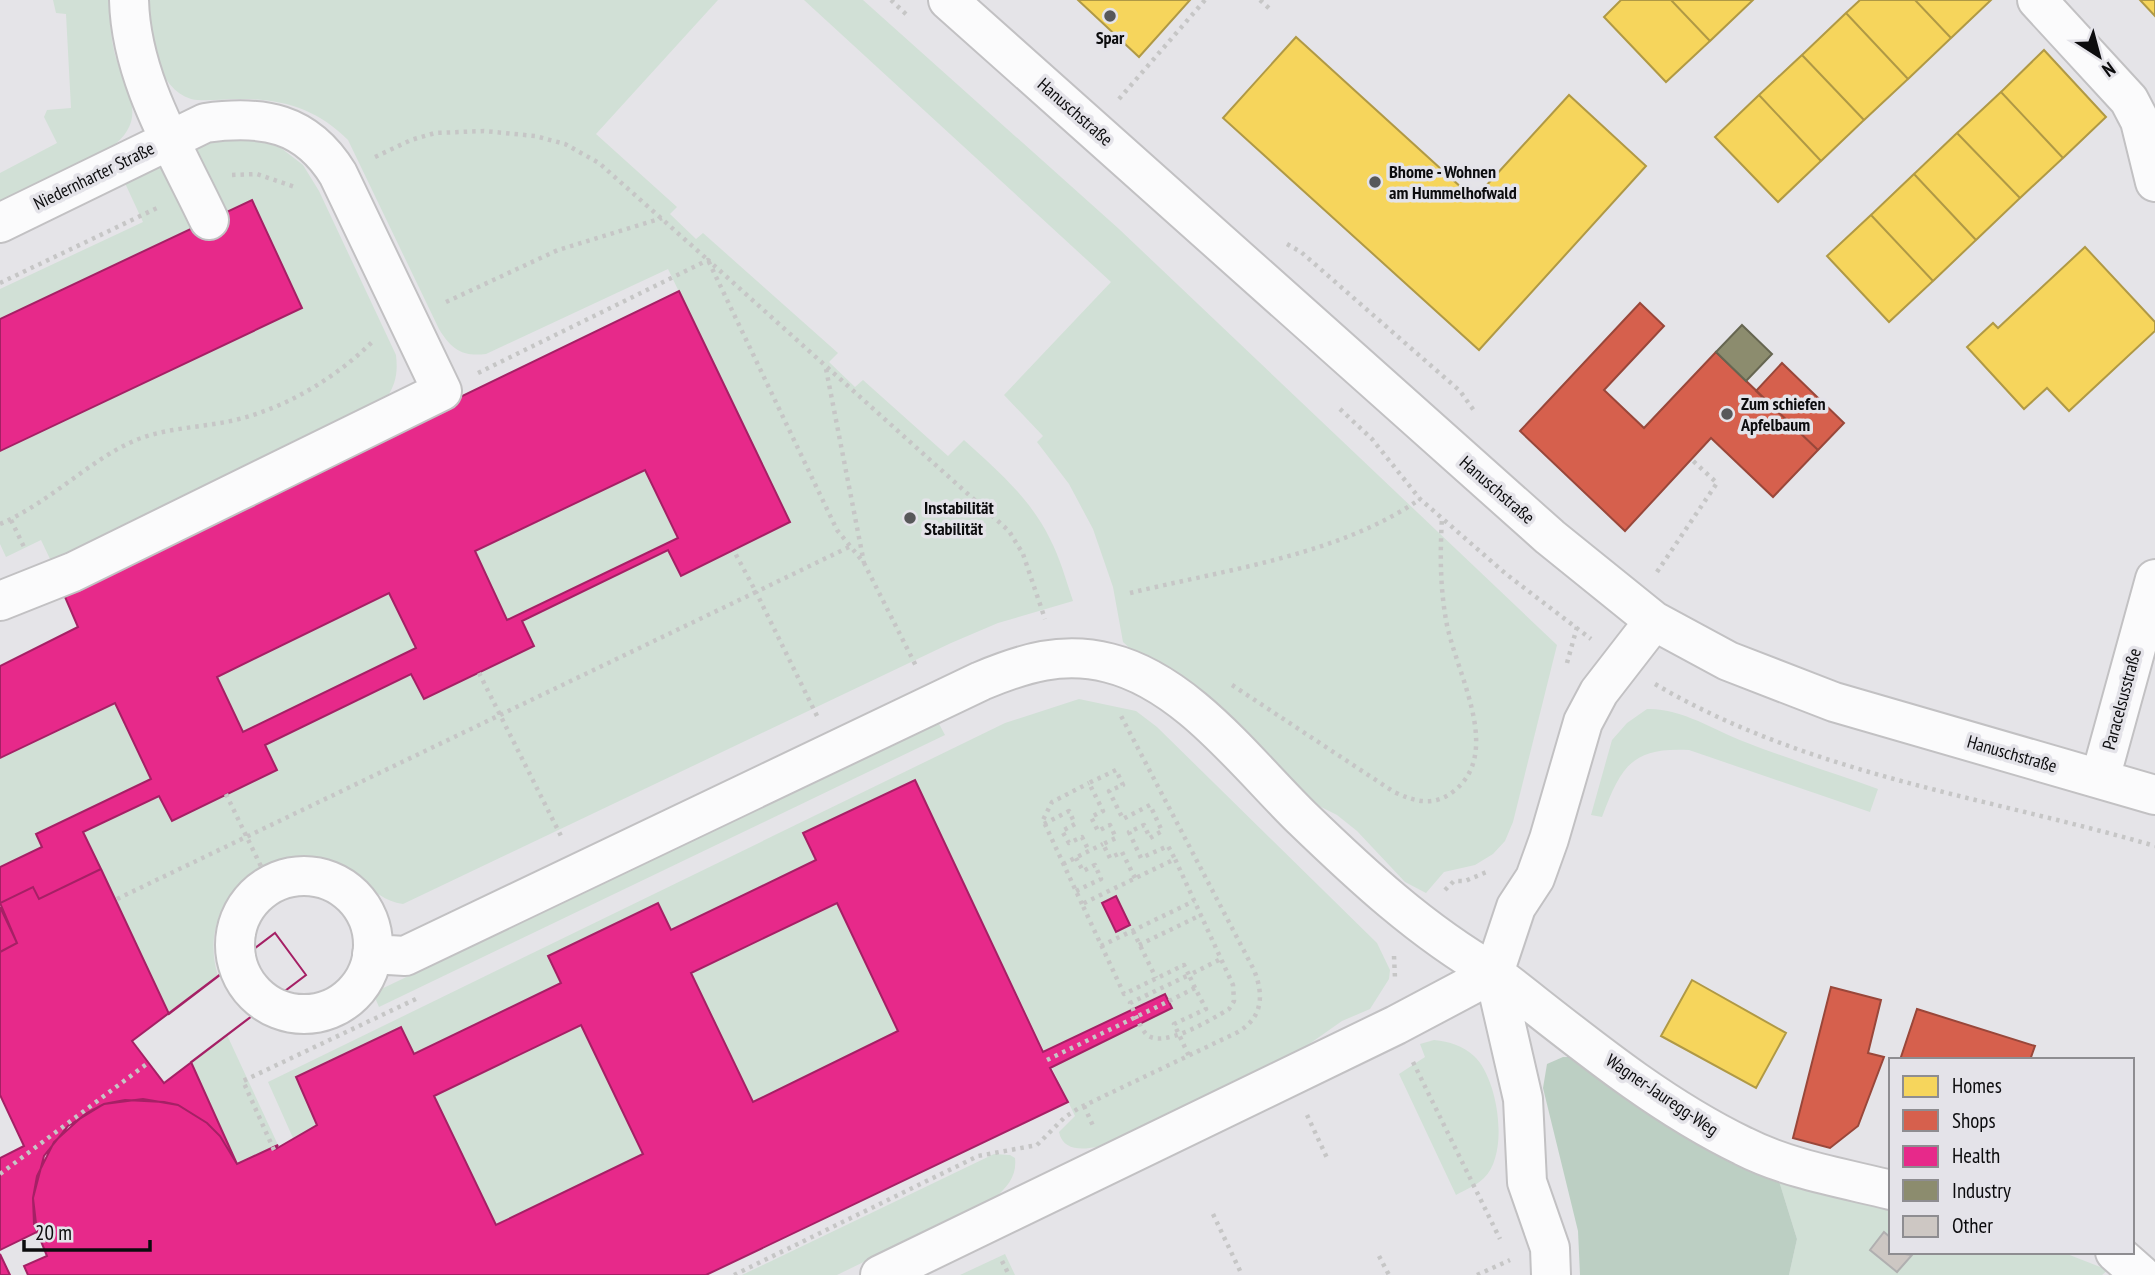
<svg xmlns="http://www.w3.org/2000/svg" width="2155" height="1275" font-family="'PT Sans Narrow',sans-serif">
<rect width="100%" height="100%" fill="#e5e4e8"/>
<path fill="#d1e0d6" d="M53 0H110C109 18 111 43 117 61 129 97 148 121 109 149L0 203V173L57 143 44 117 47 110 71 108 66 14 56 13Z
M149 0H718L596 134 677 207 670 214 696 239 703 233 838 353 829 362 855 387 863 380 948 456 964 440C996 469 1031 499 1050 539 1060 558 1066 580 1073 601L998 623 951 643 403 904C368 899 353 861 315 857 248 850 198 913 218 976L169 1014 83 832 159 796 172 821 277 769 265 745 411 674 424 699 534 646 522 621 668 550 681 576 790 522 668 269 486 354C462 357 451 349 439 329L348 140C316 108 280 98 235 99 222 99 204 102 191 99 155 88 148 32 149 0Z
M804 0H863L1119 229 1557 645 1513 822 1505 841 1493 854 1475 865 1444 872 1426 893 1405 882 1357 831 1337 815 1311 802 1175 671 1133 651 1123 642 1113 587 1093 529 1069 484 1037 442 1043 436 1004 395 1111 282Z
M228 137 257 140 281 148 303 165 319 191 396 355C398 373 396 385 385 400L51 561 41 540 6 557 0 544V451L302 307 252 200 0 319V289L143 222 124 181 200 144Z
M645 470 678 538 507 620 475 551Z
M389 593 416 648 243 732 217 677Z
M1079 699 1136 711 1157 727 1377 943 1390 970 1389 979 1370 1009 1342 1021 1295 1054 1110 1144C1093 1148 1064 1156 1059 1132L1075 1116 915 780 804 833 816 860 671 930 548 956 561 983 414 1054 401 1027 317 1125 293 1138 268 1082 1005 723Z
M115 703 151 779 36 833 42 847 0 867V758Z
M1647 709C1681 708 1714 730 1745 742 1788 759 1834 773 1878 789L1870 812 1689 750C1631 747 1621 767 1602 817L1591 815 1612 740 1627 723Z
M938 722 945 735 379 1007 373 993Z
M837 903 898 1031 753 1102 691 973Z
M581 1025 643 1154 496 1225 434 1096Z
M227 1035 278 1145 237 1164 191 1062Z
M1434 1040C1450 1042 1462 1045 1474 1056 1498 1078 1510 1153 1484 1178 1477 1185 1465 1190 1456 1195L1399 1074 1425 1057 1420 1044Z
M994 1154 1010 1155 1015 1158C1017 1176 1008 1186 995 1198L837 1275H742Z
M1779 1181 1891 1205V1252H2062L2108 1270 2102 1275H1789L1797 1239Z
M1005 1254 1015 1275H960Z"/>
<path fill="#bccfc3" d="M1563 1057H1572L1779 1181 1797 1239 1789 1275H1580L1578 1231 1543 1088 1547 1064Z"/>
<path fill="#f6d55c" stroke="#b09945" stroke-width="2" d="M1078 0H1190L1139 57Z
M1621 0H1671L1710 41 1666 82 1604 17Z
M1671 0H1753L1710 41Z
M1860 0H1915L1951 38 1908 79 1846 13Z
M1915 0H1991L1951 38Z
M2140 0H2155V16Z
M1846 13 1908 79 1864 120 1802 55Z
M1296 37 1474 199 1569 95 1646 166 1479 350 1223 118Z
M2044 50 2106 117 2063 158 2001 92Z
M1802 55 1864 120 1821 161 1759 95Z
M2001 92 2063 158 2020 198 1957 133Z
M1759 95 1821 161 1778 202 1715 137Z
M1957 133 2020 198 1976 240 1914 174Z
M1914 174 1976 240 1933 281 1871 215Z
M1871 215 1933 281 1889 322 1827 256Z
M2085 247 2155 322V331L2069 411 2047 388 2024 409 1967 347 1993 323 1998 328Z
M1692 980 1786 1033 1756 1088 1661 1036Z"/>
<path fill="#d6604d" stroke="#99473a" stroke-width="2" d="M1640 303 1664 326 1604 390 1644 428 1716 352 1818 450 1773 497 1711 438 1625 531 1520 431Z
M1782 363 1844 423 1818 450 1756 391Z
M1831 987 1881 1000 1868 1053 1884 1057 1858 1126 1830 1148 1793 1138Z
M1917 1009 2035 1046 2030 1060H1900Z"/>
<path fill="#e7298a" stroke="#a52065" stroke-width="2" fill-rule="evenodd" d="M252 200 302 308 0 451V319Z
M679 291 790 522 681 576 668 550 522 621 534 646 424 699 411 674 265 745 277 770 172 821 159 796 83 832 101 869 39 899 33 887 0 903V867L42 847 36 834 151 779 115 703 0 758V666L78 627 62 590ZM645 470 678 538 507 620 475 551ZM389 593 416 648 243 732 217 677Z
M915 780 1043 1052 1165 994 1172 1008 1050 1068 1068 1102 706 1275H28L24 1266 47 1256 34 1224 33 1198 37 1176 54 1142 85 1114 104 1104 125 1100 164 1102 178 1105 207 1123 220 1136 237 1164 278 1145 274 1150 317 1125 296 1077 401 1027 414 1054 561 983 548 956 658 903 671 930 816 860 803 833ZM837 903 898 1031 753 1102 691 973ZM581 1025 643 1154 496 1225 434 1096Z
M101 869 169 1014 275 933 306 975 191 1062 237 1164 220 1136 207 1123 178 1105 143 1099 104 1104 68 1126 44 1156 33 1198 37 1232 0 1250V1158L24 1146 0 1095V952L17 943 0 903 33 887 39 899Z
M1116 896 1130 925 1116 932 1102 903Z
M0 907 17 943 0 952Z
M275 933 306 975 164 1083 132 1041Z
M0 1254 10 1275H0Z"/>
<path fill="#8c8c6e" stroke="#666651" stroke-width="2" d="M1742 325 1772 354 1746 381 1716 352Z"/>
<path fill="#cdc7c3" stroke="#b0afb0" stroke-width="2" d="M1884 1232 1891 1238V1252L1912 1255 1897 1272 1870 1250Z"/>
<g fill="none" stroke-linecap="round" stroke-linejoin="round">
<g stroke="#c2c1c3" stroke-width="42">
<path id="minor" d="M129 0C131 79 176 150 209 220
M948 0 1550 537 1654 621 1728 661 1834 702 2155 795
M2037 0 2129 100 2140 121 2155 182
M0 223 205 123C263 115 306 122 338 174L442 391 73 572 0 601
M2100 779 2155 579
M235 945a69 69 0 1 1 138 0a69 69 0 1 1-138 0Z
M372 954 405 956 981 681C1024 663 1063 651 1109 663 1186 682 1246 763 1301 817 1361 875 1421 931 1494 973L1396 1025 880 1275
M1494 973C1573 1034 1652 1102 1743 1146 1788 1169 1842 1178 1891 1190
M2115 1252 2141 1275
M1551 1275 1550 1248 1527 1182 1523 1099 1494 973 1516 907 1535 878 1549 839 1583 722 1599 692 1654 621"/>
</g>
<path stroke="#c6c6c6" stroke-width="4.5" stroke-dasharray="3.5 5" stroke-linecap="butt" d="M891 0 909 17
M1260 0 1272 11
M1119 99 1205 0
M375 157 411 140 435 133 484 131 535 136 565 144 599 163 708 260 837 530 864 563 916 666
M232 175 257 174 295 187
M1287 244 1301 252 1460 391 1475 412
M0 283 157 208
M446 302 558 250 662 218
M826 369 864 563
M478 373 708 260 1009 531 1023 554 1045 619
M1340 409 1372 439 1420 499 1506 574 1591 639
M11 520 24 547
M0 524C51 502 89 460 136 440 163 429 192 428 220 423 276 414 333 381 373 341
M1657 572 1717 483 1691 459
M1130 593C1224 570 1340 555 1420 499
M1567 663 1577 627
M479 673 561 836
M1655 684C1807 774 1987 797 2155 846
M1232 685 1394 792C1416 802 1434 807 1454 791 1504 751 1455 672 1446 620 1440 586 1440 553 1442 518
M817 716 756 592 851 546
M226 794 270 885
M1044 824 1069 811 1075 824 1062 831 1069 843 1082 837 1089 851
M1063 864 1103 844
M1135 878 1122 852 1110 858 1103 844 1116 838 1110 825 1098 831 1091 817 1103 811 1089 783 1116 770 1123 785 1109 791 1123 819 1150 805 1162 831 1150 838 1144 825 1129 832 1141 858 1168 846 1175 859
M1445 890 1454 881H1465L1489 871
M1076 891 1101 879 1095 865 1083 871 1076 858
M117 899 756 592 734 551
M1082 904 1043 820 1052 802 1089 783
M1133 931 1156 978
M1139 945 1201 915
M1101 946 1194 901
M1394 956 1395 978
M1195 988 1189 975 1130 1003C1135 1013 1139 1026 1146 1034 1162 1050 1212 1019 1229 1009L1234 1001 1233 985 1175 859 1082 904 1124 994 1184 965 1189 975 1221 959
M1169 1001 1195 988 1206 1009 1174 1024 1189 1056
M1413 1062 1500 1239
M1084 1106 1094 1128
M1307 1115 1328 1160
M274 1150 243 1081 420 997
M0 1174 148 1063
M1213 1214 1242 1275
M1379 1256 1389 1275
M1002 1261 1009 1275
M734 1275 978 1156 1037 1145 1065 1117 1079 1108 1238 1032C1263 1017 1264 995 1254 970L1119 712
M1477 1275 1510 1260"/>
<use href="#minor" stroke="#fbfbfc" stroke-width="38"/>
<path stroke="#c6c6c6" stroke-width="4.5" stroke-dasharray="3.5 5" stroke-linecap="butt" d="M1047 1060 1169 1001"/>
</g>
<g fill="#58585a" stroke="#e4e3e9" stroke-width="2.5">
<circle cx="1110" cy="16" r="7"/>
<circle cx="1375" cy="182" r="7"/>
<circle cx="1727" cy="414" r="7"/>
<circle cx="910" cy="518" r="7"/>
</g>
<g text-anchor="middle" stroke-width="7" stroke-linejoin="round" paint-order="stroke">
<g font-size="18" font-weight="bold" fill="#0c0c0e" stroke="#e4e3e9" text-anchor="start">
<text x="1110" y="44" text-anchor="middle">Spar</text>
<text x="1389" y="178">Bhome - Wohnen<tspan x="1389" dy="21">am Hummelhofwald</tspan></text>
<text x="1741" y="410">Zum schiefen<tspan x="1741" dy="21">Apfelbaum</tspan></text>
<text x="924" y="514">Instabilität<tspan x="924" dy="21">Stabilität</tspan></text>
</g>
<g font-size="18" fill="#0c0c0e" stroke="#e4e3e9">
<text transform="translate(1075 112) rotate(41)" y="6">Hanuschstraße</text>
<text transform="translate(94 176) rotate(-26)" y="6">Niedernharter Straße</text>
<text transform="translate(1497 490) rotate(41)" y="6">Hanuschstraße</text>
<text transform="translate(2122 699) rotate(-75)" y="6">Paracelsusstraße</text>
<text transform="translate(2012 754) rotate(16)" y="6">Hanuschstraße</text>
<text transform="translate(1662 1095) rotate(34)" y="6">Wagner-Jauregg-Weg</text>
</g>
</g>
<rect x="1889" y="1058" width="245" height="196" fill="#e4e3e9" stroke="#8e8d91" stroke-width="2"/>
<rect x="1903" y="1076" width="35" height="21" fill="#f6d55c" stroke="#8e8d91" stroke-width="2"/>
<text x="1952" y="1093" font-size="21" fill="#0c0c0e">Homes</text>
<rect x="1903" y="1110" width="35" height="21" fill="#d6604d" stroke="#8e8d91" stroke-width="2"/>
<text x="1952" y="1128" font-size="21" fill="#0c0c0e">Shops</text>
<rect x="1903" y="1146" width="35" height="21" fill="#e7298a" stroke="#8e8d91" stroke-width="2"/>
<text x="1952" y="1163" font-size="21" fill="#0c0c0e">Health</text>
<rect x="1903" y="1180" width="35" height="21" fill="#8c8c6e" stroke="#8e8d91" stroke-width="2"/>
<text x="1952" y="1198" font-size="21" fill="#0c0c0e">Industry</text>
<rect x="1903" y="1216" width="35" height="21" fill="#cdc7c3" stroke="#8e8d91" stroke-width="2"/>
<text x="1952" y="1233" font-size="21" fill="#0c0c0e">Other</text>
<g transform="translate(2099 56) rotate(144)" stroke="#e4e3e9" stroke-width="5" paint-order="stroke">
<path d="M0-5L12 26L0 18L-12 26Z" fill="#0c0c0e"/>
<text y="-10" font-size="19" font-weight="bold" text-anchor="middle" fill="#0c0c0e">N</text>
</g>
<path d="M24 1240v10h126v-10" fill="none" stroke="#0c0c0e" stroke-width="3.5"/>
<text x="35" y="1240" font-size="21" fill="#0c0c0e" stroke="#e4e3e9" stroke-width="5" paint-order="stroke">20 m</text>
</svg>
